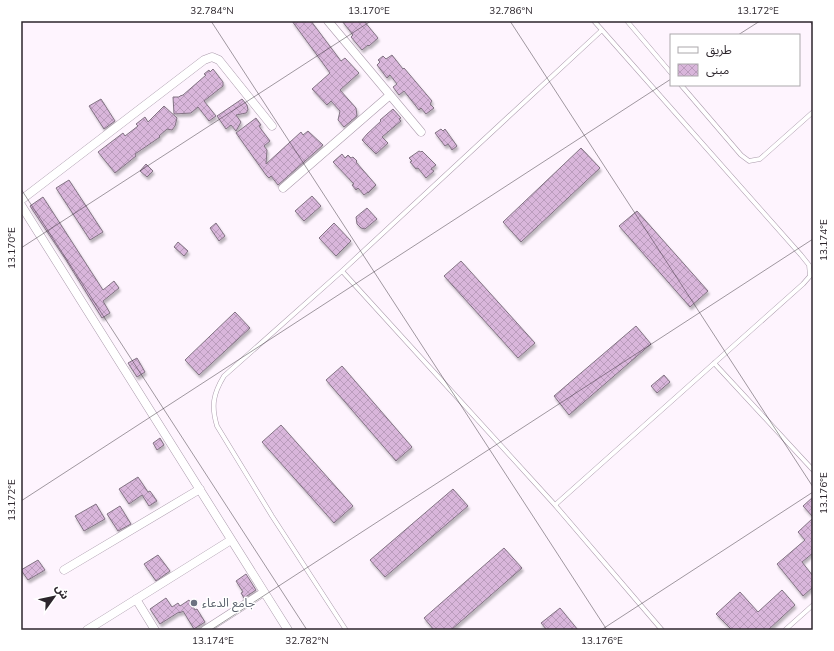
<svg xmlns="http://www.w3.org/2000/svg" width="834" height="651" font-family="'Nunito Sans','Noto Sans Arabic',sans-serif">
<defs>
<pattern id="building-cross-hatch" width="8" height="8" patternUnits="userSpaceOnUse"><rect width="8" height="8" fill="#d9b6db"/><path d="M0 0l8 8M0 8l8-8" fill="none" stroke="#ba9cbc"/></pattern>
<filter id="shadow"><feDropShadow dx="1.5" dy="3" stdDeviation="1" flood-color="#0004"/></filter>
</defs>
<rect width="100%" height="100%" fill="#fef4fe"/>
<path fill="url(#building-cross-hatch)" stroke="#827383" filter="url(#shadow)" d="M292 21H311L341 61 345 58 359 73 340 90 356 108 357 116 344 127 338 120 340 111 331 101 327 105 312 89 330 73Z
M342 21H364L378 38 369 46 368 45 362 50 351 37 353 35Z
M392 55 403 69 404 68 432 101 430 104 434 108 426 114 421 108 419 110 404 91 399 95 393 87 397 84 390 75 387 78 377 65 380 62 378 60 383 56 386 59Z
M213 69 223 82V86L204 101 216 116 209 121 198 107 191 113 174 114 173 97H179L180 96 183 95 206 75 204 74 209 70 210 72Z
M101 99 115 121 104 129 89 106Z
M242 99 247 105 248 110 246 113 236 115 241 122 236 131 231 125 226 129 217 116Z
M164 106 177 118 175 126 172 130 167 129 159 136 160 137 135 154 136 156 115 173 98 152 123 133 125 136 138 126 136 124 145 117 148 122Z
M393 109 401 118 399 119 401 121 382 137 388 143 376 154 362 140 367 134 381 121 380 120Z
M256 118 261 125 259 126 261 129 270 141 264 146 267 150 266 164 301 132 303 135 308 131 323 145 278 185 271 176 269 178 266 175 236 133Z
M441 129 443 131 445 129 457 146 452 150 448 144 445 146 435 133Z
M581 148 600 168 521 242 503 222Z
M419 151 421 152 422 151 436 165 431 169 434 171 426 178 418 168 416 169 410 162 412 161 409 158Z
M342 154 345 158 348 155 351 158 353 157 357 161 356 162 376 185 368 193V192L364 195 358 188 356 190 352 185 354 184 333 162Z
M146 164 153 171 147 177 140 171Z
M69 180 103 232 90 240 56 188Z
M312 196 321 206 304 221 295 211Z
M43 197 103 290 114 281 119 288 103 301 110 313 102 318 66 260 30 206Z
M367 208 377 219 365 229 361 228 357 224 356 217Z
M637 211 708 291 690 307 619 226Z
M216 223 225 236 219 241 210 228Z
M334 223 351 241 336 256 319 238Z
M178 242 188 251 184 256 174 247Z
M461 261 535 343 518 358 444 276Z
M235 312 250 328 199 375 185 360Z
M636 326 651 344 569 415 554 396Z
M137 358 145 372 137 377 128 363Z
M342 366 412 447 396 461 326 380Z
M664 375 670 382 657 393 651 386Z
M281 425 353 506 334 523 262 442Z
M160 438 164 445 157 450 153 443Z
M138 477 148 492 150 491 157 501 149 506 142 495 129 504 119 489Z
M453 489 468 506 385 577 370 560Z
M813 497V517L803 506Z
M96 504 105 519 84 531 75 516Z
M120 506 131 524 118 531 107 514Z
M813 518V553L802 562 813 576V587L803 596 777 564 805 540 798 532Z
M504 548 522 568 451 630H434L424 618Z
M158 555 170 571 156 581 144 564Z
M38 560 45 570 28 580 21 570Z
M246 574 256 590 244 598 241 593 243 592 236 581Z
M782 590 795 605 768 630H732L716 614 740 592 758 612Z
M166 598 172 607 178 603 180 606 189 600 195 610 197 609 205 622 194 629 183 611 180 613 179 612 160 624 150 609Z
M560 608 578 630H547L541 623Z"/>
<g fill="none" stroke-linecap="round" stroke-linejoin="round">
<g stroke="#ab9bac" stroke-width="5">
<path id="lane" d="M627 21 671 73
M681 85 741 155 749 161 760 159 813 112
M342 271 555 505 662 630
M714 363 813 470
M555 505 803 284 810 276 809 265 801 255 594 21
M346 630 272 516 217 426C211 406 213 394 224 376L342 271 602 30
M785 630 813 605"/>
</g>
<g stroke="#ab9bac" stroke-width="9">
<path id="street" d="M328 21 421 132
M283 188 390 95
M21 200 204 60 212 57 219 60 272 126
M21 205 288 630
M64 570 200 489
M136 599 155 630
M87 630 231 540
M205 630 264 592"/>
</g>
<use href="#lane" stroke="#fff" stroke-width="4"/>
<use href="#street" stroke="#fff" stroke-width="8"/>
</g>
<path fill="none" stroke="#2c252c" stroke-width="1" stroke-opacity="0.45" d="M211 21 607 630M510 21 813 487M810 21 813 26M738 35 760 21M21 189 307 630M21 248 371 21M21 501 671 79M211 630 813 239M601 630 813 492"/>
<circle fill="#6b7280" stroke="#fff" stroke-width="1.5" cx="194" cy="603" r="4"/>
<g text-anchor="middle" stroke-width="3" stroke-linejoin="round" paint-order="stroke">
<g font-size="12" fill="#5b616d" stroke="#fff" text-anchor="start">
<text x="202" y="607">جامع الدعاء</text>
</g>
</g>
<rect width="834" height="651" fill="none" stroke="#ffffff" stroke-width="44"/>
<rect x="670" y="34" width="130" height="52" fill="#ffffff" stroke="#aba8ab"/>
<rect x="678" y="47" width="20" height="6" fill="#ffffff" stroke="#aba8ab"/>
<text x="706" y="54" font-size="12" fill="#2c252c">طريق</text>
<rect x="678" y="64" width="20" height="12" fill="url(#building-cross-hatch)" stroke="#aba8ab"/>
<text x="706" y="74" font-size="12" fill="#2c252c">مبنى</text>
<g transform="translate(54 597) rotate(57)" stroke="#ffffff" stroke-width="3" paint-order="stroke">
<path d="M0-3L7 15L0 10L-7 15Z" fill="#2c252c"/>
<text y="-6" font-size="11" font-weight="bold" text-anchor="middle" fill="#2c252c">ش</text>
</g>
<rect x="22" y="22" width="790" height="607" fill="none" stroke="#2c252c" stroke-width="1.5"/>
<g font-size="10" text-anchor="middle" fill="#2c252c">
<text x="212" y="14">32.784°N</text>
<text x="369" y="14">13.170°E</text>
<text x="511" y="14">32.786°N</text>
<text x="758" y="14">13.172°E</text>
<text transform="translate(823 240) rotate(-90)" y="4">13.174°E</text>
<text transform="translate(11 248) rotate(-90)" y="4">13.170°E</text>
<text transform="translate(823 493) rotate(-90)" y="4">13.176°E</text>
<text transform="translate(11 500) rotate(-90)" y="4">13.172°E</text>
<text x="213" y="644">13.174°E</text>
<text x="307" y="644">32.782°N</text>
<text x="602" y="644">13.176°E</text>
</g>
</svg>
